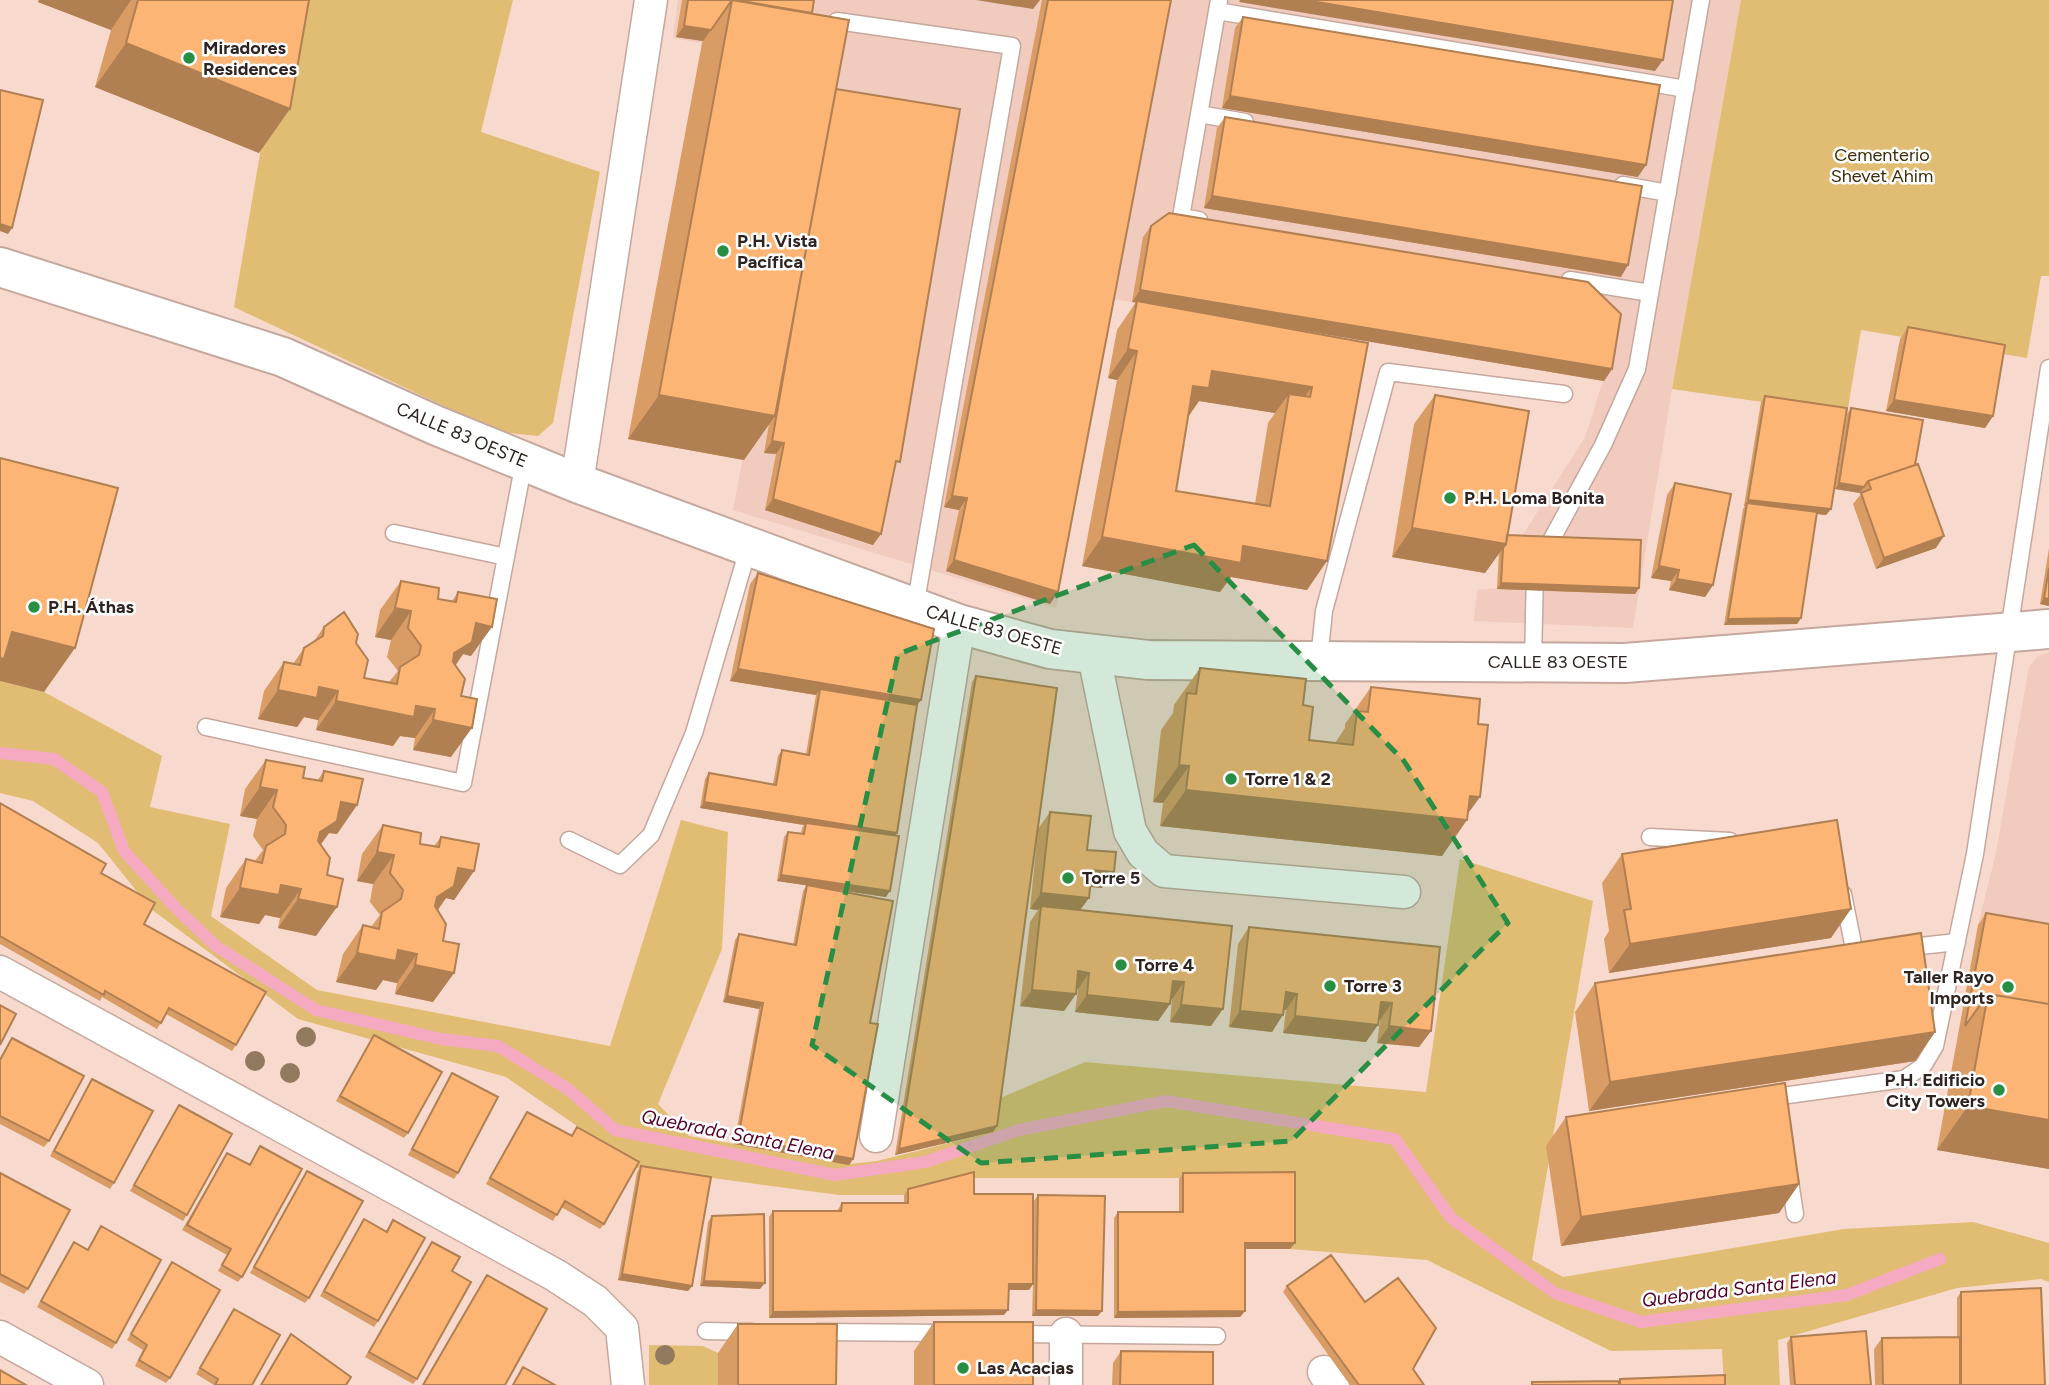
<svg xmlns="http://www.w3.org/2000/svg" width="2049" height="1385" font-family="Figtree,sans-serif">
<rect width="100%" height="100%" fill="#f8d9cd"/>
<path fill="#f1cbbd" d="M678 0H1741L1672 389 1633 628 1474 621 1477 590 1497 588 1499 541H1519L1585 437 1603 381 1113 299 1056 608 733 510 818 63 673 38Z
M2049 652V937L1978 925 1995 857 2029 667 2038 656Z"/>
<path fill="#e1bd74" d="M286 0H513L481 132 600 172 553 423 538 436 509 433 463 415 234 307Z
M1741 0H2049V276H2041L2027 358 1861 330 1847 414 1672 389Z
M0 681 44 692 162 756 150 807 230 824 211 916 317 990 610 1046 681 820 728 832 722 949 658 1104 689 1136 849 1164 877 1161 993 1132 998 1099 1085 1062 1426 1092 1460 859 1593 901 1532 1260 1563 1277 1844 1229 1973 1222 2049 1243V1282L2041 1279 1957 1288 1778 1340 1780 1385H1724L1722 1349 1611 1351 1427 1260 1290 1249V1178H970L904 1195H839L638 1168 506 1077 298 1019 151 909 98 843 33 801 0 793Z
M649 1345 703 1346 718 1353V1385H649Z"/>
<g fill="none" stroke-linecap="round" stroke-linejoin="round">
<path stroke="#f5aac2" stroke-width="12" d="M0 753 54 759 102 792 124 851 175 907 216 946 316 1010 441 1039 498 1046 568 1089 615 1130 835 1175 925 1162 1019 1130 1166 1101 1395 1139 1451 1218 1555 1293 1641 1322 1847 1295 1940 1259"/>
<g stroke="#c5a89d" stroke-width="19">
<path id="lane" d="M1217 11 1686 89
M837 21 1012 46 915 607
M1199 114 1245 122
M1623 185 1668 193
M1199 220 1181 217 1219 0
M1570 280 1650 293
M394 533 506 557
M1319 659 1324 611 1388 372 1564 394
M1533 662 1535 570 1603 445 1637 369 1701 0
M206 727 463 783 524 462
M1650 837 1730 841
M569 840 620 865 651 835 694 733 749 546
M1843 894 1855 954
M1902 948 1957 942
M1767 1098 1904 1079 1923 1066 1935 1046 1975 854 2049 368
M1789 1175 1795 1214
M706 1331 752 1332
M817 1332 948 1333
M1013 1334 1217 1336"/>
</g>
<g stroke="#c5a89d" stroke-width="35">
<path id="street" d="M577 483 651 0
M1094 656 1130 831 1143 853 1164 871 1404 892
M0 972 555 1275 595 1301 622 1328 628 1385
M876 1136 959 624
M0 1337 87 1385
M1324 1372 1333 1385
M1066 1385V1334"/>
</g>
<g stroke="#c5a89d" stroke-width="42">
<path id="secondary" d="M0 267 283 357 435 425 577 483 959 624 1050 649 1148 660 1625 663 2049 629"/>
</g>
<use href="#lane" stroke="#fff" stroke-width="16"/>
<use href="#street" stroke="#fff" stroke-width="32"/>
<use href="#secondary" stroke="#fff" stroke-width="38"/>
</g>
<g fill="#917a5f">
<circle cx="306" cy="1037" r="10"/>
<circle cx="255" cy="1061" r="10"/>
<circle cx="290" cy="1073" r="10"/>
<circle cx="665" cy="1355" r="10"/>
</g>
<path fill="#d99c65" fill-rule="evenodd" d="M39 0H309L259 153 95 87 111 30 38 2Z
M682 0H814L812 13 836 89 894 470 873 545 765 510 776 454 764 453 769 424 744 460 628 439 702 43 703 41 676 37Z
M1042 0H1171L1058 592 1050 604 946 571 959 510 944 507Z
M1243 17 1638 177 1222 108 1235 28Z
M1225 117 1621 277 1204 208 1217 128Z
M1151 226 1612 369 1604 381 1265 324 1368 343 1307 590 1231 577 1220 592 1082 566 1117 380 1108 378 1117 330 1136 302H1132L1143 237ZM1199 401 1275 413 1268 423 1255 504 1176 491 1188 417Z
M1908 327 1993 416 1985 428 1886 411 1900 339Z
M1435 395 1507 535 1639 588 1635 594 1497 589 1499 553 1485 573 1392 557 1414 424Z
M1765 396 1831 509 1826 515 1817 514 1801 618 1797 624 1724 625 1743 509 1745 506H1744L1761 402Z
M1851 408 1915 465 1936 548 1876 569 1853 504 1861 494 1860 493 1835 489 1847 414Z
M1675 483 1713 585 1705 597 1669 590 1671 581 1651 578 1667 495Z
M2049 548V606L2040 604Z
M758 573 921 700 917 705 897 833 895 836 886 897 777 881 784 837 788 832 801 834 802 828 804 825 700 808 705 779 709 773 773 784 778 756 782 750 806 754 816 695 730 681 750 584Z
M401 581 438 599 452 601 458 592 471 656 463 654 455 665 451 757 413 750 415 738 400 736 393 746 316 730 318 720 304 717 297 727 258 719 264 691 284 662 293 664 304 648 314 641 324 627 356 643 364 678 389 682 398 671 387 657 391 640 375 637 380 610Z
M1200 668 1303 705 1309 740 1335 743 1345 728V724L1371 687 1468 813 1442 856 1160 826 1163 803 1153 802 1161 730 1173 713 1174 705Z
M976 676 997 1126 993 1132 895 1155 972 682Z
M266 760 303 778 317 781 324 771 357 805 337 834 329 833 320 844 316 936 278 928 280 918 265 915 259 924 220 917 226 888 246 859 255 861 263 850 253 836 257 819 240 816 245 789Z
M0 803 101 873 144 924 236 1045 232 1051 166 1014 157 1029 102 997 100 1001 0 944Z
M1050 812 1087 850 1102 888 1090 887 1089 898 1080 910 1232 926 1211 1026 1170 1022 1172 999H1171L1170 1004 1158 1021 1075 1012 1078 989H1076V994L1064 1011 1020 1006 1030 922 1038 910 1030 909 1038 829Z
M383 825 420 844 434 846 441 837 474 871 454 900 446 898 438 910 443 941 454 973 433 1002 395 994 397 983 383 980 376 990 336 982 343 954 363 925 371 927 380 915 370 902 373 884 357 881 362 854Z
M1622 854 1831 938 1609 973 1604 939 1609 931 1602 883Z
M807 885 870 1023 853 1159 849 1165 734 1144 759 1009 723 1002 735 940 739 934 793 945 803 891Z
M1986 913 2049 924V1169L1937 1150 1978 925Z
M1249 927 1440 947 1431 1031 1419 1047 1377 1043 1380 1020H1378L1366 1042 1283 1033 1286 1010H1284L1272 1032 1229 1027 1238 944Z
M1595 983 1935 1032 1915 1061 1589 1111 1575 1012Z
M374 1035 408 1133 404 1138 336 1101Z
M12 1038 49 1141 44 1147 0 1124V1058Z
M452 1073 458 1173 454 1179 408 1155Z
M92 1079 114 1183 110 1189 50 1156Z
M179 1105 187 1215 183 1221 130 1191Z
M527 1112 571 1136 577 1127 604 1224 600 1229 561 1207 553 1221 486 1184Z
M1566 1117 1799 1184 1779 1213 1561 1246 1546 1146Z
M260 1146 242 1277 238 1282 218 1271 227 1255 182 1230 227 1153 249 1165Z
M641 1166 692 1286 688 1291 618 1280 637 1172Z
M307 1171 309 1298 305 1303 250 1273Z
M0 1173 28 1289 24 1294 0 1282Z
M1183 1173 1295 1243 1290 1249H1245V1311L1240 1317 1114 1318V1218L1118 1212H1179V1179Z
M908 1189 974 1194 1033 1265 1034 1201 1038 1195 1098 1316H1032L1033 1284 1029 1290H1008L1004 1315 769 1318V1217L773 1211H837L842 1203H904V1195Z
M712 1216 760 1289 700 1286 708 1222Z
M364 1219 386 1231 393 1220 378 1321 374 1327 320 1296Z
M101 1226 116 1343 112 1349 37 1307 74 1242 88 1249Z
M432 1242 452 1271 417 1379 413 1384 365 1357Z
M172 1262 170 1378 166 1383 135 1366 143 1350 127 1340Z
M1287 1286 1413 1369 1424 1385H1350L1283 1292Z
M1961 1292 2045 1385H1875L1874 1349 1882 1338 1957 1337V1298Z
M234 1309 252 1385H214L196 1374Z
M934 1322 1033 1385H914V1351Z
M738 1324 836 1385H718V1353Z
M1791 1337 1871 1385H1790L1787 1343Z
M1121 1351 1213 1385H1112L1113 1363Z"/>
<path fill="#b07f52" d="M39 0H131L111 30 38 2Z
M976 0H1040L1033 9Z
M1240 0H1305L1663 60 1655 71 1239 2Z
M684 26 711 30 703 41 676 37Z
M126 43 290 109 259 153 95 87Z
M1230 96 1646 165 1638 177 1222 108Z
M1212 196 1628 265 1621 277 1204 208Z
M0 224 12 228 8 234 0 231Z
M1140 290 1612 369 1604 381 1132 302Z
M1128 349 1137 351 1117 380 1108 378Z
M1212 371 1312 387 1291 416 1289 394 1275 413 1199 401 1188 417 1193 386Z
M659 395 775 416 744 460 628 439Z
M1894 400 1993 416 1985 428 1886 411Z
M772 441 784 443 776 454 764 453Z
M1839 483 1864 487 1860 493 1835 489Z
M952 496 967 498 959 510 944 507Z
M773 499 881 534 873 545 765 510Z
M1748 500 1831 509 1826 515 1747 506V503L1745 506H1744Z
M1412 528 1506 544 1485 573 1392 557Z
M1944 536 1936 548 1876 569 1884 558Z
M1102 537 1243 546 1327 561 1307 590 1231 577 1220 592 1082 566Z
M954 560 1058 592 1050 604 946 571Z
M1659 566 1679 570 1671 581 1651 578Z
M1677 579 1713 585 1705 597 1669 590Z
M1501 583 1639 588 1635 594 1497 589Z
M2044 598 2049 599V606L2040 604Z
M395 608 411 611 391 640 375 637Z
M1801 618 1797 624 1724 625 1728 619Z
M476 623 492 627 471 656 463 654 452 671 434 682Z
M12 632 75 648 44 692 0 681V648Z
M738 669 921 700 913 711 820 689 816 695 730 681Z
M319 687 338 691 318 720 304 717 297 727 258 719 278 690Z
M336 701 416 706 435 709 415 738 400 736 393 746 316 730Z
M433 720 472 728 451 757 413 750Z
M1179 765 1189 766 1163 803 1153 802Z
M260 787 277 790 257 819 240 816Z
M1186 790 1470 796 1480 797 1464 819 1467 820 1442 856 1160 826Z
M341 802 357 805 337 834 329 833 317 850 300 861Z
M704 802 897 833 892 839 806 823 804 825 700 808Z
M377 852 394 855 373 884 357 881Z
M458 868 474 871 454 900 446 898 434 915 416 926Z
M1092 870 1114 872 1102 888 1080 886Z
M781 875 890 891 886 897 777 881Z
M281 885 301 889 280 918 265 915 259 924 220 917 240 888Z
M1041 893 1089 898 1077 914 1041 906 1038 910 1030 909Z
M298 899 337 907 316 936 278 928Z
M1851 909 1831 938 1609 973 1630 944Z
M398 950 417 954 397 983 383 980 376 990 336 982 357 953Z
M415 965 454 973 433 1002 395 994Z
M1078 971 1089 973 1078 989 1067 988Z
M1173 981 1184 982 1172 999 1161 998Z
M1032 990 1076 994 1064 1011 1020 1006Z
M1286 992 1297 994 1286 1010 1274 1009Z
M1087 995 1170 1004 1158 1021 1075 1012Z
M727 996 763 1003 759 1009 723 1002Z
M1381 1002 1392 1003 1380 1020 1369 1019Z
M1181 1005 1223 1009 1211 1026 1170 1022Z
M1240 1011 1283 1015 1272 1032 1229 1027Z
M1295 1016 1378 1025 1366 1042 1283 1033Z
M1389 1026 1431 1031 1419 1047 1377 1043Z
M1935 1032 1915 1061 1589 1111 1610 1082Z
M1968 1106 2049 1120V1169L1937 1150Z
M997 1126 993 1132 895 1155 899 1149Z
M738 1138 853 1159 849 1165 734 1144Z
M1799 1184 1779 1213 1561 1246 1581 1217Z
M1245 1243H1295L1290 1249H1241Z
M622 1274 692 1286 688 1291 618 1280Z
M704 1281 765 1283 760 1289 700 1286Z
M1009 1284H1033L1029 1290H1004Z
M1008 1310 1004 1315 769 1318 773 1312Z
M1036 1310 1102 1311 1098 1316H1032Z
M1245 1311 1240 1317 1114 1318 1118 1312Z"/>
<path fill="#fcb575" stroke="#b07f52" stroke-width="2" fill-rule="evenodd" d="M138 0H309L290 109 126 43Z
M688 0H732L711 30 684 26Z
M732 0 849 20 775 416 659 395Z
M736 0H814L812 13Z
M1048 0H1171L1058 592 954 560 967 498 952 496Z
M1305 0H1673L1663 60Z
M1243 17 1660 85 1646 165 1230 96Z
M836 89 960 109 900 462 896 461 881 534 773 499 784 443 772 441 799 287Z
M0 90 43 100 12 228 0 224Z
M1225 117 1642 186 1628 265 1212 196Z
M1169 213 1588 282 1621 314 1612 369 1140 290 1151 226Z
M1137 301 1368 343 1327 561 1243 546 1241 563 1102 537 1137 351 1128 349ZM1212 371 1312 387 1310 397 1289 394 1270 506 1176 491 1193 386 1209 388Z
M1908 327 2005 345 1993 416 1894 400Z
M1435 395 1529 411 1506 544 1412 528Z
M1765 396 1847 408 1831 509 1748 500Z
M1851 408 1923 420 1915 465 1868 481 1864 487 1839 483Z
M0 458 118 488 75 648 12 632 4 659 0 658Z
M1918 464 1944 536 1884 558 1861 493 1871 489 1868 481Z
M1675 483 1731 494 1713 585 1677 579 1679 570 1659 566Z
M1747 503 1817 512 1801 618 1728 619Z
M1507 535 1641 540 1639 588 1501 583 1503 548 1506 544Z
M2049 568V599L2044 598Z
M758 573 934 629 921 700 738 669Z
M401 581 439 588 438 599 456 602 458 592 497 599 492 627 476 623 472 642 454 653 453 662 465 679 461 696 477 699 472 728 433 720 435 709 416 706 414 717 336 701 338 691 319 687 317 698 278 690 284 662 300 665 304 648 323 636 324 627 344 612 358 634 356 643 368 660 364 678 397 684 400 667 419 655 421 646 408 628 411 611 395 608Z
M1200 668 1306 679 1303 705 1313 707 1309 740 1353 745 1357 711 1368 712 1371 687 1480 699 1478 724 1488 725 1480 797 1470 796 1467 820 1186 790 1189 766 1179 765 1187 693 1196 694Z
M976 676 1057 688 997 1126 899 1149Z
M820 689 917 705 897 833 704 802 709 773 776 785 782 750 809 755Z
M266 760 305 767 303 778 322 781 324 771 363 779 357 805 341 802 337 821 320 832 318 841 330 858 327 875 343 879 337 907 298 899 301 889 281 885 279 895 240 888 246 859 262 863 266 846 285 834 286 825 273 807 277 790 260 787Z
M0 803 106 864 101 873 155 903 144 924 266 992 236 1045 169 1008 161 1023 105 991 104 995 0 936Z
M1050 812 1091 816 1087 850 1116 852 1114 872 1092 870 1089 898 1041 893Z
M1837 820 1851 909 1630 944 1624 910 1631 909 1622 854Z
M806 823 899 836 890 891 781 875 788 832 804 834Z
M383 825 421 833 420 844 439 847 441 837 479 844 474 871 458 868 454 886 437 897 435 906 446 924 443 941 459 944 454 973 415 965 417 954 398 950 396 961 357 953 363 925 379 929 382 912 401 899 403 890 390 873 394 855 377 852Z
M807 885 893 901 870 1023 878 1024 853 1159 738 1138 763 1003 727 996 739 934 796 945Z
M1041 906 1232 926 1223 1009 1181 1005 1184 982 1173 981 1170 1004 1087 995 1089 973 1078 971 1076 994 1032 990Z
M1986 913 2049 924V1004L1988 994 1965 1026Z
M1249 927 1440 947 1431 1031 1389 1026 1392 1003 1381 1002 1378 1025 1295 1016 1297 994 1286 992 1283 1015 1240 1011Z
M1921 933 1935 1032 1610 1082 1595 983Z
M1988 994 2049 1004V1120L1968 1106Z
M0 1005 16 1014 0 1045Z
M374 1035 442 1072 408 1133 340 1096Z
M12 1038 84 1076 49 1141 0 1116V1060Z
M452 1073 498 1097 458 1173 412 1149Z
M92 1079 153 1111 114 1183 54 1151Z
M1785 1083 1799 1184 1581 1217 1566 1117Z
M179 1105 232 1134 187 1215 134 1185Z
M527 1112 572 1136 577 1127 639 1162 604 1224 565 1201 557 1215 490 1178Z
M260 1146 302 1169 242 1277 222 1265 231 1249 187 1225 227 1153 250 1165Z
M641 1166 711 1177 692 1286 622 1274Z
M307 1171 363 1201 309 1298 254 1267Z
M974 1172V1194H1033V1284H1009L1008 1310 773 1312V1211H841L842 1203H908V1189Z
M1295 1172V1243H1245V1311L1118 1312V1212H1183V1173Z
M0 1173 70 1210 28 1289 0 1274Z
M1038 1195 1105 1196 1102 1311 1036 1310Z
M764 1214 765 1283 704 1281 712 1216Z
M364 1219 387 1232 393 1220 425 1238 378 1321 324 1291Z
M101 1226 161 1260 116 1343 41 1301 74 1242 88 1250Z
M432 1242 460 1257 452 1271 471 1282 417 1379 369 1352Z
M1331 1255 1365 1302 1398 1278 1436 1328 1413 1369 1424 1385H1359L1287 1286Z
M172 1262 220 1290 170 1378 139 1360 147 1345 131 1334Z
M487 1275 547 1309 505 1385H423Z
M2041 1288 2045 1385H1961V1292Z
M234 1309 280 1335 252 1385H215L218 1379 200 1368Z
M934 1322H1033V1385H934Z
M738 1324H837L836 1385H738Z
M1866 1331 1871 1385H1795L1791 1337Z
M291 1334 351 1377 346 1385H261Z
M1960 1337V1385H1883L1882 1338Z
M1121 1351 1213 1352V1385H1120Z
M523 1367 555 1385H513Z
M0 1370 26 1385H0Z
M1725 1375V1385H1620V1379Z
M1619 1381V1385H1532V1382Z"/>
<path fill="#278e44" fill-opacity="0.2" stroke="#278e44" stroke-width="5" stroke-dasharray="14 9" stroke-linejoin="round" d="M1194 545 1404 761 1508 923 1291 1141 981 1163 812 1045 898 654Z"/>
<g fill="#278e44" stroke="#fff" stroke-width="2.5">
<circle cx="189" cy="58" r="7"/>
<circle cx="723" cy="251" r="7"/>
<circle cx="1450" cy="498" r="7"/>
<circle cx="34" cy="607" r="7"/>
<circle cx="1231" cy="779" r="7"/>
<circle cx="1068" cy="878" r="7"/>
<circle cx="1121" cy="965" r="7"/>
<circle cx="1330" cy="986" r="7"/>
<circle cx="2008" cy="987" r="7"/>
<circle cx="1999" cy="1090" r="7"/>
<circle cx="963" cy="1368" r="7"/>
</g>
<g text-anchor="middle" stroke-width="5" stroke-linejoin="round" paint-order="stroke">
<g font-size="18" font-weight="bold" fill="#2e231f" stroke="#fff" text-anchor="start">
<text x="203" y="54">Miradores<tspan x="203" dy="21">Residences</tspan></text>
<text x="737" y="247">P.H. Vista<tspan x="737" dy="21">Pacífica</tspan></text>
<text x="1464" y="504">P.H. Loma Bonita</text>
<text x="48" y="613">P.H. Áthas</text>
<text x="1245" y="785">Torre 1 &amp; 2</text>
<text x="1082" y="884">Torre 5</text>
<text x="1135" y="971">Torre 4</text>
<text x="1994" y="983" text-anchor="end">Taller Rayo<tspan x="1994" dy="21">Imports</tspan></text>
<text x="1344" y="992">Torre 3</text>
<text x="1985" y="1086" text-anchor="end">P.H. Edificio<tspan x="1985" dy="21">City Towers</tspan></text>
<text x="977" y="1374">Las Acacias</text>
</g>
<g font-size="18" fill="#3d2c05" stroke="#fff">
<text x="1882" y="161">Cementerio<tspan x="1882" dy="21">Shevet Ahim</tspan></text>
</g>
<g font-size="18" fill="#2e231f" stroke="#fff">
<text transform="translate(462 435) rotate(23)" y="6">CALLE 83 OESTE</text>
<text transform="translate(994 630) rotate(16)" y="6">CALLE 83 OESTE</text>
<text x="1558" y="668">CALLE 83 OESTE</text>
</g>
<g font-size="19" font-style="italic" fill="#54012b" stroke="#fff">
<text transform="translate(738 1134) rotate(11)" y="7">Quebrada Santa Elena</text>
<text transform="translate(1739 1288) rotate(-7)" y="7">Quebrada Santa Elena</text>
</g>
</g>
</svg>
